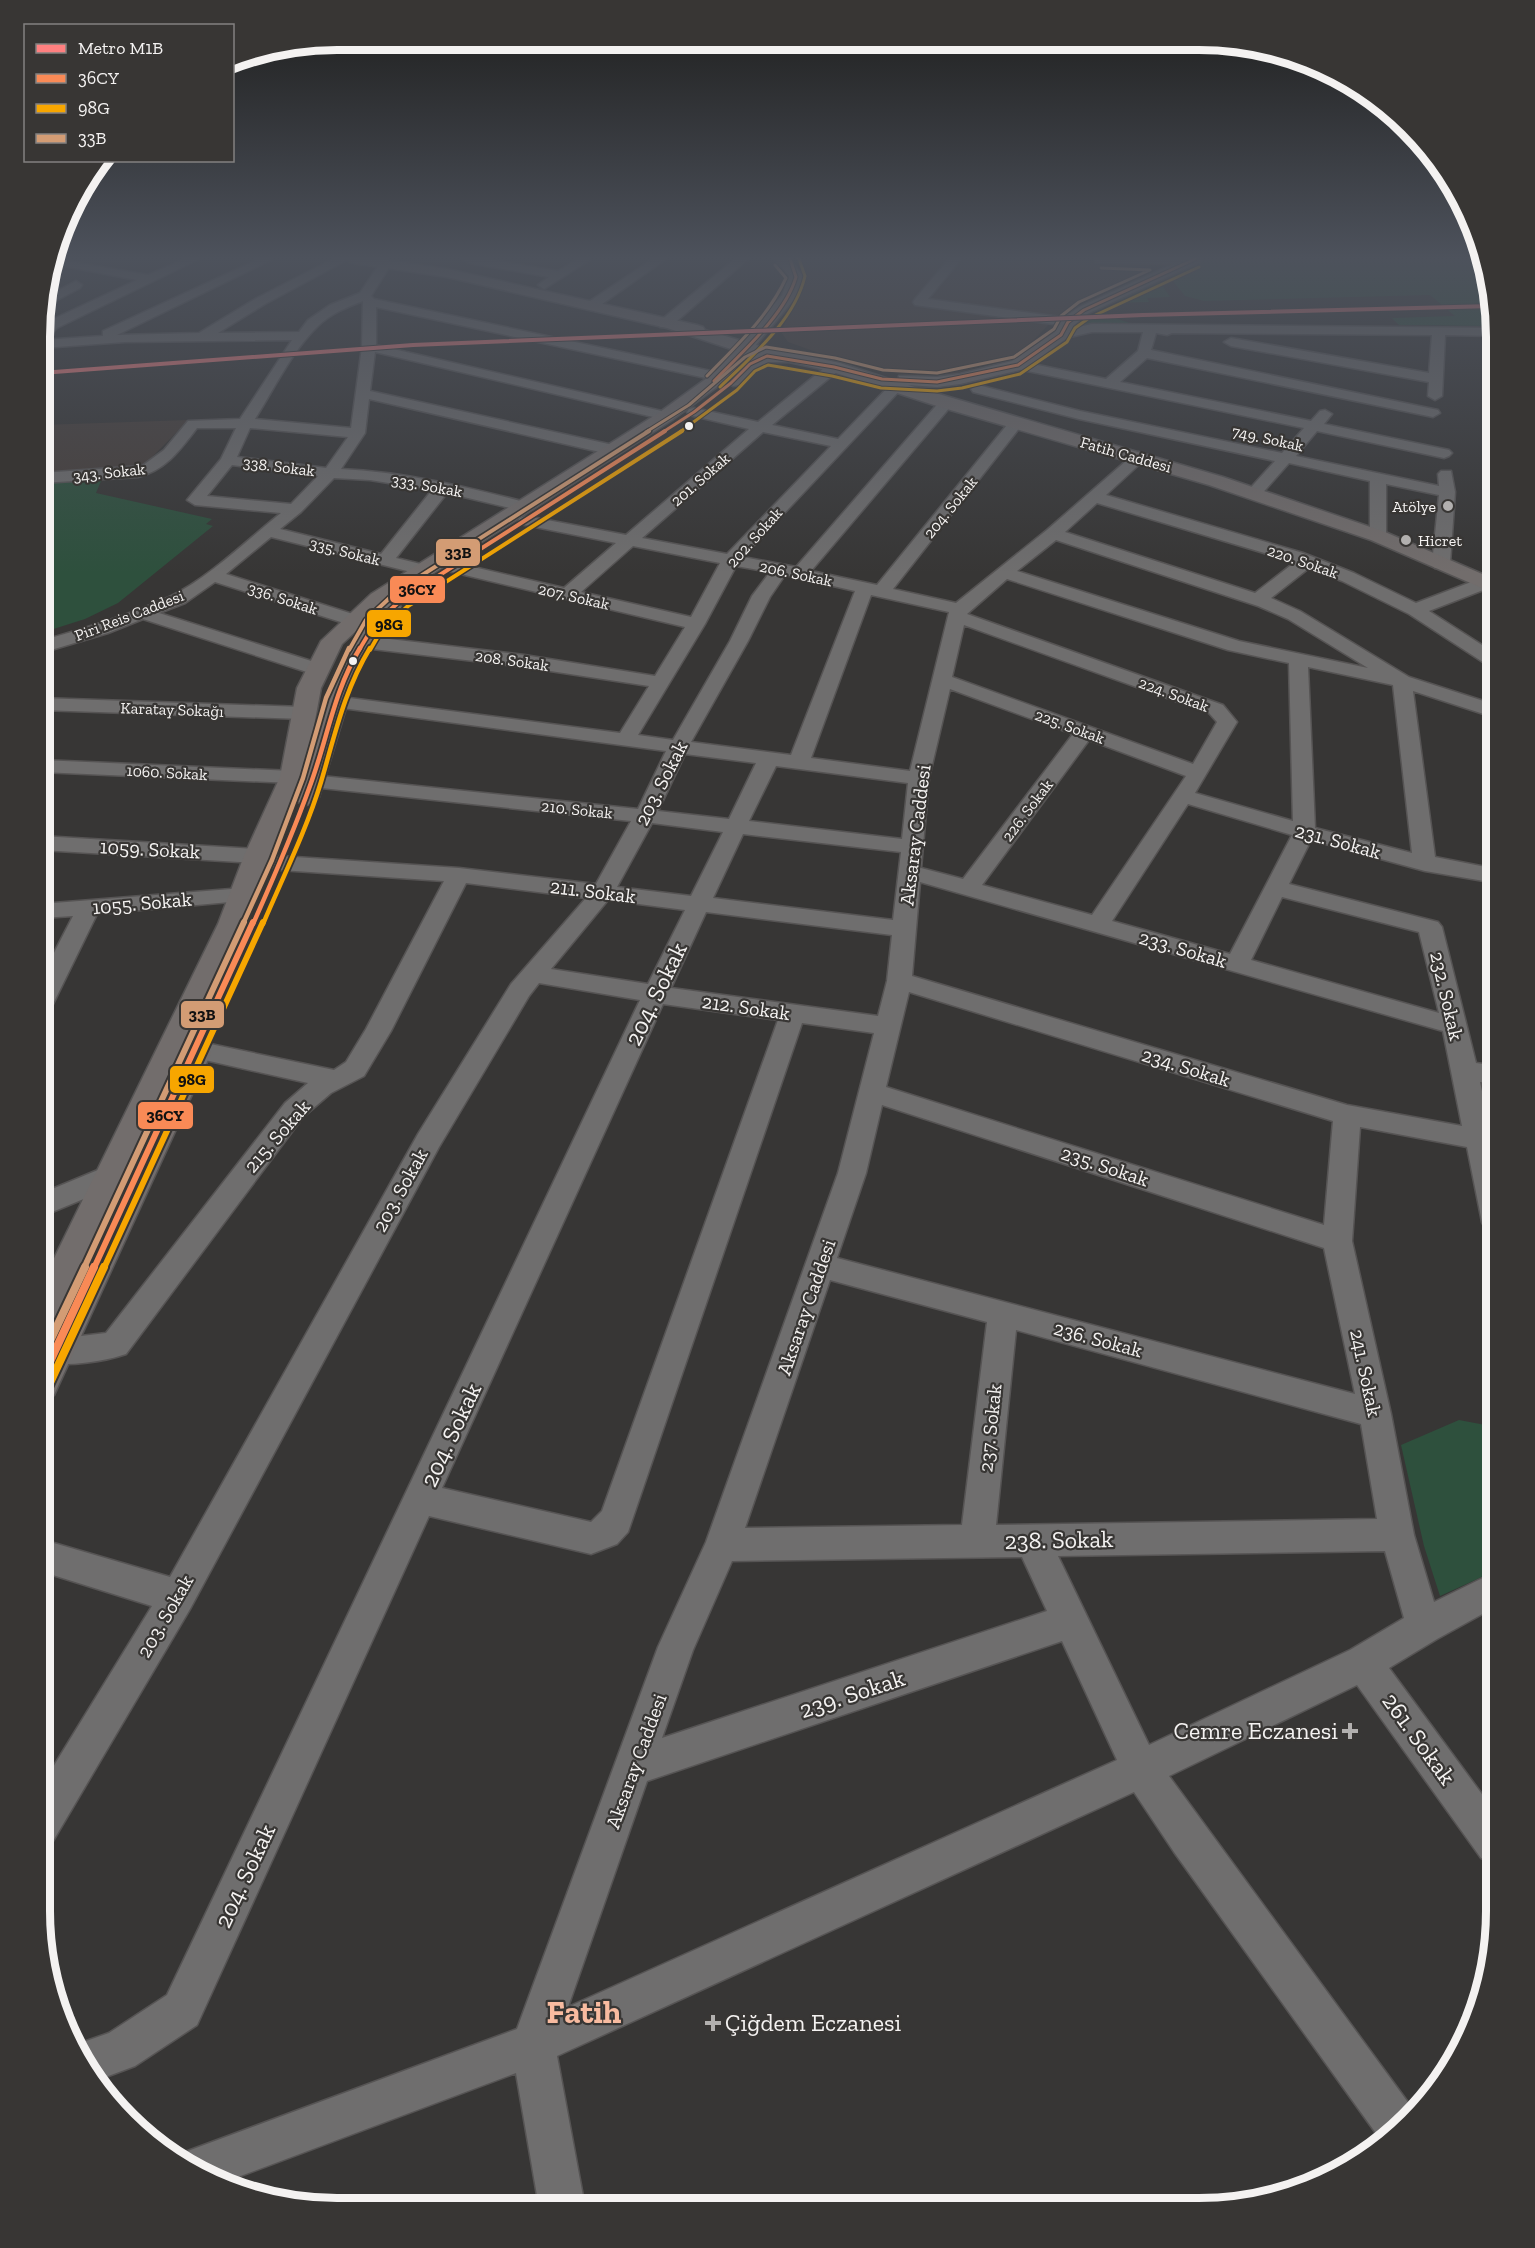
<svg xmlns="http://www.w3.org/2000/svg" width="1535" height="2248" font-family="'Zilla Slab',serif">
<rect width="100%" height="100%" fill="#373635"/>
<path fill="#463e3a" d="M798 259H937L1148 265 1152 269 1057 316 1018 356 950 375H904L847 363 788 342 781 332 804 277Z
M189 420 143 466 41 472V425Z"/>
<path fill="#2e503d" d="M1202 259H1483L1490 278 1495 326 1399 325 1392 318 1455 316 1430 295 1204 301 1185 296 1168 275Z
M1159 280 1170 297 1147 298 1149 302 1117 303V300Z
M1102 308 1111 317 1133 324 1082 325Z
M104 474 96 493 212 519 206 524 213 526 118 603 85 619 41 633V480Z
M1459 1420 1496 1427 1495 1571 1440 1596 1424 1546 1401 1445Z"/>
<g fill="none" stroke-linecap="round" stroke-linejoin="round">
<g stroke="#565454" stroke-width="3">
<path id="minor" d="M55 259 148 275 185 259H199L57 328 47 338 42 339V328L47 322 137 280 53 264Z
M259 259H273L117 335 199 333 257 298 333 259H347L345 261 265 304 218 333 299 332 308 320 330 305 360 293 382 260 386 259 392 263 371 296 374 299 720 373 727 377 720 381 376 307V345L666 412 673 416 666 420 375 352 370 391 613 445 621 450 613 455 369 399 365 433 341 469C405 472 467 487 529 503L531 506 523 511 447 493 396 558 429 566 432 570 429 574 423 575 271 537 226 574 359 616 362 620 359 624H347L215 582 185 603 159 613 324 665 326 669 324 673H310L143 619 108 633 41 653V641C85 628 130 615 171 596 209 578 248 539 281 513L195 505 187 500 221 459 236 428H197C180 450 166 470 138 477L41 483V473L142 466 164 450 188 421 240 419 292 340 125 342 42 348V340L103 336V331ZM363 301 362 347 351 428 255 419C274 389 292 351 318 326 330 314 347 307 363 301ZM250 428 348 437 326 468 237 457ZM232 465 318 476 291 504 207 496ZM334 478 370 480 432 490 381 554 280 529 301 512Z
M463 259H486L558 271 578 259H591L544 289 538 285 549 277 469 263Z
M653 259H666L595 309H587L585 306 587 303Z
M735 259H748L670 327H660L659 324 660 321Z
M949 259H961L928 299 1068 318 1074 322 1068 326 915 305 913 302 915 299Z
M76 281 82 285 80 288 42 308V299Z
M1092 324 1495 328 1496 336 1445 335 1442 396 1435 400 1428 396 1429 382 1231 346 1224 342 1231 338 1429 373 1432 335 1172 333 1167 335 1156 333 1151 350 1438 410 1440 413 1433 417 1147 358 1120 382 1311 421 1320 411 1325 410 1332 414 1324 424 1449 450 1452 453 1449 456 1444 458 1317 431 1296 456 1439 486 1438 474 1441 471H1451L1455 492 1450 564 1447 568H1435L1432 564 1439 495 1386 484V536L1378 541 1370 536V481L1289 463 1259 497 1253 499 1245 494 1275 461 1079 419 973 392 971 389 978 385 1080 411 1282 453 1304 428 1018 369 1011 365 1018 361 1106 379 1138 351 1143 332H1092L1061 339 1054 335 1056 332Z
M834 363 841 367 839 370 772 425 838 439 891 384 896 383 903 387 743 557 796 567 941 400 946 399 953 403 951 406 811 571 877 585 1011 420 1016 419 1023 423 1021 426 893 589 956 603 1047 530 1134 454 1139 452 1147 457 1144 460 1106 495 1303 553 1354 573 1416 603 1479 579H1491L1494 583 1491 587 1429 611 1496 654V668L1489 666 1409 614 1342 581 1309 568 1271 598 1300 611 1409 677 1496 705V718L1413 691 1435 857 1496 869V883L1425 871 1311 840 1289 884 1438 922 1442 927 1476 1063 1496 1066V1084L1480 1082 1496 1155V1233L1486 1230 1482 1222 1467 1147 1360 1127 1352 1241 1391 1414 1414 1535 1434 1602 1495 1572V1607L1437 1639 1389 1668 1495 1812V1864L1481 1858 1357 1685 1169 1776 1415 2112 1394 2135 1383 2143 1174 1852 1134 1792 557 2056 585 2207H539L516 2073 219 2184 175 2161 177 2155 517 2029 658 1647 706 1542 838 1173 874 1033 802 1023 628 1532 617 1544 591 1554 429 1516 197 2025 135 2066 95 2081 72 2046 109 2033 167 1995 640 1000 539 983 529 996 439 1147 190 1609 53 1841 39 1847V1790L152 1606 40 1571V1539L170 1577 418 1134 511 984 586 898 466 883 391 1031 364 1076 331 1093 303 1117 126 1354C106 1361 65 1368 45 1361L40 1352 45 1343 56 1339 106 1333 285 1103 308 1083 187 1056 183 1050 187 1044 196 1041 334 1070 346 1062 366 1029 444 881 280 870 272 868 269 863 272 858 280 856 459 868 596 884 631 821 312 787 305 785 302 781 305 777 312 775 638 809 666 751 327 706 324 702 327 698 334 696 620 733 649 686 524 667 364 648 357 646 355 642 357 638 364 636 524 655 655 676 685 627 452 572 446 571 443 567 446 563 452 562 564 588 616 543 520 524 518 521 520 518 526 516 626 535 749 429 689 415 687 412 689 409 694 408 758 422 829 364ZM763 432 831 446 727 554 642 538ZM1097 503 1291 561 1295 562 1255 593 1065 532ZM1056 540 1258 606 1288 619 1368 668 1239 641 1017 571ZM633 546 720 563 691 617 581 592ZM736 566 770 572 752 596 730 641 673 740 638 735 705 624ZM785 575 855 591 791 755 691 742 748 641 770 597ZM1007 579 1228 650 1289 663 1293 821 1195 793 1237 722 1223 705 967 614ZM871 595 949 612 910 771 811 758ZM964 625 1209 713 1217 722 1193 764 952 677ZM1308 667 1393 685 1412 853 1315 828ZM950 689 1073 734 963 879 921 868 929 778ZM1089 740 1186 776 1092 915 982 885ZM685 754 756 763 729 819 658 811ZM776 766 908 783 902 839 749 821ZM1188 804 1292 835 1230 954 1112 921ZM652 823 723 832 691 896 617 887ZM743 834 901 852 893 920 713 898ZM920 882 1443 1031 1462 1126 1347 1105 912 976ZM1282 897 1419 932 1439 1013 1251 960ZM608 900 685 910 648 984 551 969ZM706 912 892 935 887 981 878 1016 671 988ZM909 992 1333 1121 1324 1225 886 1087ZM663 1004 778 1020 602 1511 591 1522 442 1488ZM882 1105 1324 1248 1355 1394 837 1258 866 1173ZM830 1280 987 1322 962 1525 745 1528ZM1016 1330 1361 1424 1377 1519 996 1525ZM1385 1551 1404 1618 1350 1650 1149 1745 1058 1556ZM1022 1557 1047 1611 662 1738 693 1650 732 1561ZM1062 1641 1117 1760 568 2007 647 1781Z
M41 698 303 707 310 709 313 713 310 717 303 719 41 710Z
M41 760 293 771 300 773 303 777 300 781 293 783 41 772Z
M41 836 258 849 266 851 269 856 266 861 258 863 41 850Z
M244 888 252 890 255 895 252 900 97 914 52 1006 49 1012 40 1014V980L73 916 41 918V904Z
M110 1165 120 1168 124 1176 120 1184 40 1217V1194Z"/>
</g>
<g stroke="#565454" stroke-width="3">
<path id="major" d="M345 259H378L447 269 697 325 703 327 705 330 742 341 782 295 789 276 775 259H789L803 276 797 296 756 345 840 363 898 382 899 376 937 377 960 374 1012 361 1055 332 1062 319 1079 307 1173 264 1101 263 1096 262 1094 259H1202L1200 262 1089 313 1074 325 1067 338 1024 369 960 384 937 387 908 385 1223 477 1385 532 1496 580V594L1371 540 1209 485 940 407 830 371 789 362H769L757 368 739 385 733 386 725 381 672 420 387 603 399 604 402 609 375 642 355 678 319 797 315 803 306 805 296 801 246 924 191 1043 195 1042 206 1045 211 1053 54 1395 40 1400V1287L218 924 244 856 280 777 297 688 321 641 371 594 660 412 714 373 734 350 667 328 447 277 352 263ZM749 353 756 355 736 368ZM368 620C341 652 325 691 313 731L321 688 342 644Z"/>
</g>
<use href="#minor" fill="#6f6e6e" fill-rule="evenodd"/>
<use href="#major" fill="#726d6c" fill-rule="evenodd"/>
<g stroke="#383634" stroke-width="5">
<path id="bus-1-far4" d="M714 381C741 353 785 315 796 277L790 259
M663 432 694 412 731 383 750 364 767 356 834 367 882 379 937 382 1018 365 1061 335 1068 322 1084 310 1195 259"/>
</g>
<g stroke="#383634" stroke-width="7">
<path id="bus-1-far3" d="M359 650 374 625 402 599 665 431"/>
</g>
<g stroke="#383634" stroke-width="8">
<path id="bus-1-far2" d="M253 924C274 877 294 831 311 783 328 736 334 691 360 648"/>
</g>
<g stroke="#383634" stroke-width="10">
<path id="bus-1-far1" d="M94 1268 253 922"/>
</g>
<g stroke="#383634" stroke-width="12">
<path id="bus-1" d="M40 1383 94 1267"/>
</g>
<g stroke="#383634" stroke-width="5">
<path id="bus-2-far4" d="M720 387C751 357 795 320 805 276L799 259
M680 432 737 390 755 371 768 365 832 376 881 388 937 391 962 388 1020 374 1067 342 1075 328 1089 318 1199 267"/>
</g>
<g stroke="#383634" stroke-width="7">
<path id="bus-2-far3" d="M370 650 381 631 408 606 682 431"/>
</g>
<g stroke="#383634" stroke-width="8">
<path id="bus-2-far2" d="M263 924C283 877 306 831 321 782 335 735 344 691 370 648"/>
</g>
<g stroke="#383634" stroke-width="10">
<path id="bus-2-far1" d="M104 1268 263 922"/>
</g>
<g stroke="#383634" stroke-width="12">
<path id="bus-2" d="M48 1387 104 1267"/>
</g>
<g stroke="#383634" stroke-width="5">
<path id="bus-3-far4" d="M707 376C736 346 768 317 786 278L775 265
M646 432 689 405 745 357 766 347 835 358 883 370 937 373 1014 357 1054 329 1061 316 1079 302 1150 270 1101 268"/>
</g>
<g stroke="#383634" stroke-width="7">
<path id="bus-3-far3" d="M349 650 366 620 397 591 649 431"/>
</g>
<g stroke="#383634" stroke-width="8">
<path id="bus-3-far2" d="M243 924 272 860 303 778 326 698 349 648"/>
</g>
<g stroke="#383634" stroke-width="10">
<path id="bus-3-far1" d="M84 1268 244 922"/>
</g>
<g stroke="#383634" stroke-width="12">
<path id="bus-3" d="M40 1362 85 1267"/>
</g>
<use href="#bus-1-far4" stroke="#f98a56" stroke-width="3"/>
<use href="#bus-1-far3" stroke="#f98a56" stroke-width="4"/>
<use href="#bus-1-far2" stroke="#f98a56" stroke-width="4.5"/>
<use href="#bus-1-far1" stroke="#f98a56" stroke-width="6"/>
<use href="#bus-1" stroke="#f98a56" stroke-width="8"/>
<use href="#bus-2-far4" stroke="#f7a600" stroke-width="3"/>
<use href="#bus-2-far3" stroke="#f7a600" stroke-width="4"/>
<use href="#bus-2-far2" stroke="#f7a600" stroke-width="4.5"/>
<use href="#bus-2-far1" stroke="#f7a600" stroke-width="6"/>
<use href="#bus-2" stroke="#f7a600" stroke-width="8"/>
<use href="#bus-3-far4" stroke="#d39c74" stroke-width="3"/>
<use href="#bus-3-far3" stroke="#d39c74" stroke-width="4"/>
<use href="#bus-3-far2" stroke="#d39c74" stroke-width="4.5"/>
<use href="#bus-3-far1" stroke="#d39c74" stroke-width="6"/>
<use href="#bus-3" stroke="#d39c74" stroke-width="8"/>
<g stroke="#383634" stroke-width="6">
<path id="metro-1" d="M41 373 413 345 1143 315 1493 306"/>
</g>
<use href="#metro-1" stroke="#ff8080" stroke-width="4"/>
</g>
<linearGradient id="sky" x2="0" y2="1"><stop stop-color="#1e1e1d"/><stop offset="0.45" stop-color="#4d525c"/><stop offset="1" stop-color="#4d525c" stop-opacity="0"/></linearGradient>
<rect width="1535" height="573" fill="url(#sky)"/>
<g fill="#f4f2f1" stroke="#383634" stroke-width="2">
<circle cx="689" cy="426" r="5"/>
<circle cx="353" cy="661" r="5"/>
</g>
<g fill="#b2b0af" stroke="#383634" stroke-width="2">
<circle cx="1448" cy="506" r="6"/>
<circle cx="1406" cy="540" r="6"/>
<path d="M1347 1722h6v6h6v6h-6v6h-6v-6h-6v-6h6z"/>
<path d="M710 2014h6v6h6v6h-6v6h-6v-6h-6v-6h6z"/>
</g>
<g text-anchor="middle" stroke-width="4.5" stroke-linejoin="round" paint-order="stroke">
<g font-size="16" fill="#f4f2f1" stroke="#383634">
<text transform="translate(1268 438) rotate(12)" y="6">749. Sokak</text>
<text transform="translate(1126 454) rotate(16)" y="6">Fatih Caddesi</text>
<text transform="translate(279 466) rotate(7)" y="6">338. Sokak</text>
<text transform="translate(109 472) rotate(-6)" y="6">343. Sokak</text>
<text transform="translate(700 479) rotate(-41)" y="6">201. Sokak</text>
<text transform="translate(427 485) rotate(10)" y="6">333. Sokak</text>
<text transform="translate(950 507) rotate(-51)" y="6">204. Sokak</text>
<text transform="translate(754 537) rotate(-48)" y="6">202. Sokak</text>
<text transform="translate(345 551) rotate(14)" y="6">335. Sokak</text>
<text transform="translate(1303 561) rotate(19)" y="6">220. Sokak</text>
<text transform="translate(796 573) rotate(12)" y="6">206. Sokak</text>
<text transform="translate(574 596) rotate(13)" y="6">207. Sokak</text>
<text transform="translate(283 598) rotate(18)" y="6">336. Sokak</text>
<text transform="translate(129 615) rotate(-21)" y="6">Piri Reis Caddesi</text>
<text transform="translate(512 660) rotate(8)" y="6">208. Sokak</text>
<text transform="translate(1174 694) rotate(20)" y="6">224. Sokak</text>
<text transform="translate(172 709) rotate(2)" y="6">Karatay Sokağı</text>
<text transform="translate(1070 726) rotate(20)" y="6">225. Sokak</text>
<text transform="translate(167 772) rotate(3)" y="6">1060. Sokak</text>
<text transform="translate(577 809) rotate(6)" y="6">210. Sokak</text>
<text transform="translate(1027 810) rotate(-53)" y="6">226. Sokak</text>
</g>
<g font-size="16" fill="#f4f2f1" stroke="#383634" text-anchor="end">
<text x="1436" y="512">Atölye</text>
<text x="1418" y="546" text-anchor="start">Hicret</text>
</g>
<g font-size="20" fill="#f4f2f1" stroke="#383634">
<text transform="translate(661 783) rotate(-63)" y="7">203. Sokak</text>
<text transform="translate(915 835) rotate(-83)" y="7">Aksaray Caddesi</text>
<text transform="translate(1338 841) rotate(15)" y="7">231. Sokak</text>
<text transform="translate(150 849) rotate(3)" y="7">1059. Sokak</text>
<text transform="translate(593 891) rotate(7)" y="7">211. Sokak</text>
<text transform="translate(142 903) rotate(-5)" y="7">1055. Sokak</text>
<text transform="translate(1183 949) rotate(16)" y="7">233. Sokak</text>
<text transform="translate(1447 996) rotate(77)" y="7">232. Sokak</text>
<text transform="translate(746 1007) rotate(8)" y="7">212. Sokak</text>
<text transform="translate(1186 1067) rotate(17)" y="7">234. Sokak</text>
<text transform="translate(277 1136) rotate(-49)" y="7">215. Sokak</text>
<text transform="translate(1105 1166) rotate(18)" y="7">235. Sokak</text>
<text transform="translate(400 1190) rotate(-61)" y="7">203. Sokak</text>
<text transform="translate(806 1307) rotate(-71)" y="7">Aksaray Caddesi</text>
<text transform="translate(1098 1339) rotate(15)" y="7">236. Sokak</text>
<text transform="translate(1366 1373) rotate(78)" y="7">241. Sokak</text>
<text transform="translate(990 1428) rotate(-84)" y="7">237. Sokak</text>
<text transform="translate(165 1616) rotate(-60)" y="7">203. Sokak</text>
<text transform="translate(636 1761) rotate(-70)" y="7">Aksaray Caddesi</text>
</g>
<g font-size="24" fill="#f4f2f1" stroke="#383634">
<text transform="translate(656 994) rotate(-64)" y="8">204. Sokak</text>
<text transform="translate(451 1435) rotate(-65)" y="8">204. Sokak</text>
<text transform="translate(1059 1540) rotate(-1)" y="8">238. Sokak</text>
<text transform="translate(852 1694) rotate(-18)" y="8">239. Sokak</text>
<text transform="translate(1419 1739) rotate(54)" y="8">261. Sokak</text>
<text transform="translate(245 1876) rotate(-65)" y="8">204. Sokak</text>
</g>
<g font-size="24" fill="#f4f2f1" stroke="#383634" text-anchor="end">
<text x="1338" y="1739">Cemre Eczanesi</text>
<text x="725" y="2031" text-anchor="start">Çiğdem Eczanesi</text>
</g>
<g font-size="32" font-weight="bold" fill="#f8bba0" stroke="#383634">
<text x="584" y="2023">Fatih</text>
</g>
</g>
<path d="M0 0H1535V2248H0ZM337 50H1199A287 287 0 0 1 1486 337V1911A287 287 0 0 1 1199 2198H337A287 287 0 0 1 50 1911V337A287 287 0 0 1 337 50Z" fill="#383634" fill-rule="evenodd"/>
<path fill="none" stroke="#f4f2f1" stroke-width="8" d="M337 50H1199A287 287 0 0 1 1486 337V1911A287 287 0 0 1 1199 2198H337A287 287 0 0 1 50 1911V337A287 287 0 0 1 337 50Z"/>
<g stroke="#383634" stroke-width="2">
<rect x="435" y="538" width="46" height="29" rx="6" fill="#d39c74"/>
<rect x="389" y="575" width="57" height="29" rx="6" fill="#f98a56"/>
<rect x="366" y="609" width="46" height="29" rx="6" fill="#f7a600"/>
<rect x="180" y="1000" width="45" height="29" rx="6" fill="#d39c74"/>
<rect x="169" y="1065" width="46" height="29" rx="6" fill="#f7a600"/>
<rect x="137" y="1101" width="57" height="29" rx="6" fill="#f98a56"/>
</g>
<g font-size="16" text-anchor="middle" font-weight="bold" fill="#111">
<text x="458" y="558">33B</text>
<text x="417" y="595">36CY</text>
<text x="389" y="630">98G</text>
<text x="202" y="1020">33B</text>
<text x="192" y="1085">98G</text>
<text x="165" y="1121">36CY</text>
</g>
<rect x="24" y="24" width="210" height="138" fill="#383634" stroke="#838180" stroke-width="1.5"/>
<rect x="36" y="44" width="30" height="9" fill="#ff8080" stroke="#838180" stroke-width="1.5"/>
<text x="78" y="54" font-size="18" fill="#f4f2f1">Metro M1B</text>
<rect x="36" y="74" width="30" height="9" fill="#f98a56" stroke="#838180" stroke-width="1.5"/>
<text x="78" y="84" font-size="18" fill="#f4f2f1">36CY</text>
<rect x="36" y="104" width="30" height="9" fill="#f7a600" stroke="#838180" stroke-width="1.5"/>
<text x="78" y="114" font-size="18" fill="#f4f2f1">98G</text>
<rect x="36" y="134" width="30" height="9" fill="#d39c74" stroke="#838180" stroke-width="1.5"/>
<text x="78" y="144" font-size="18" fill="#f4f2f1">33B</text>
</svg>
